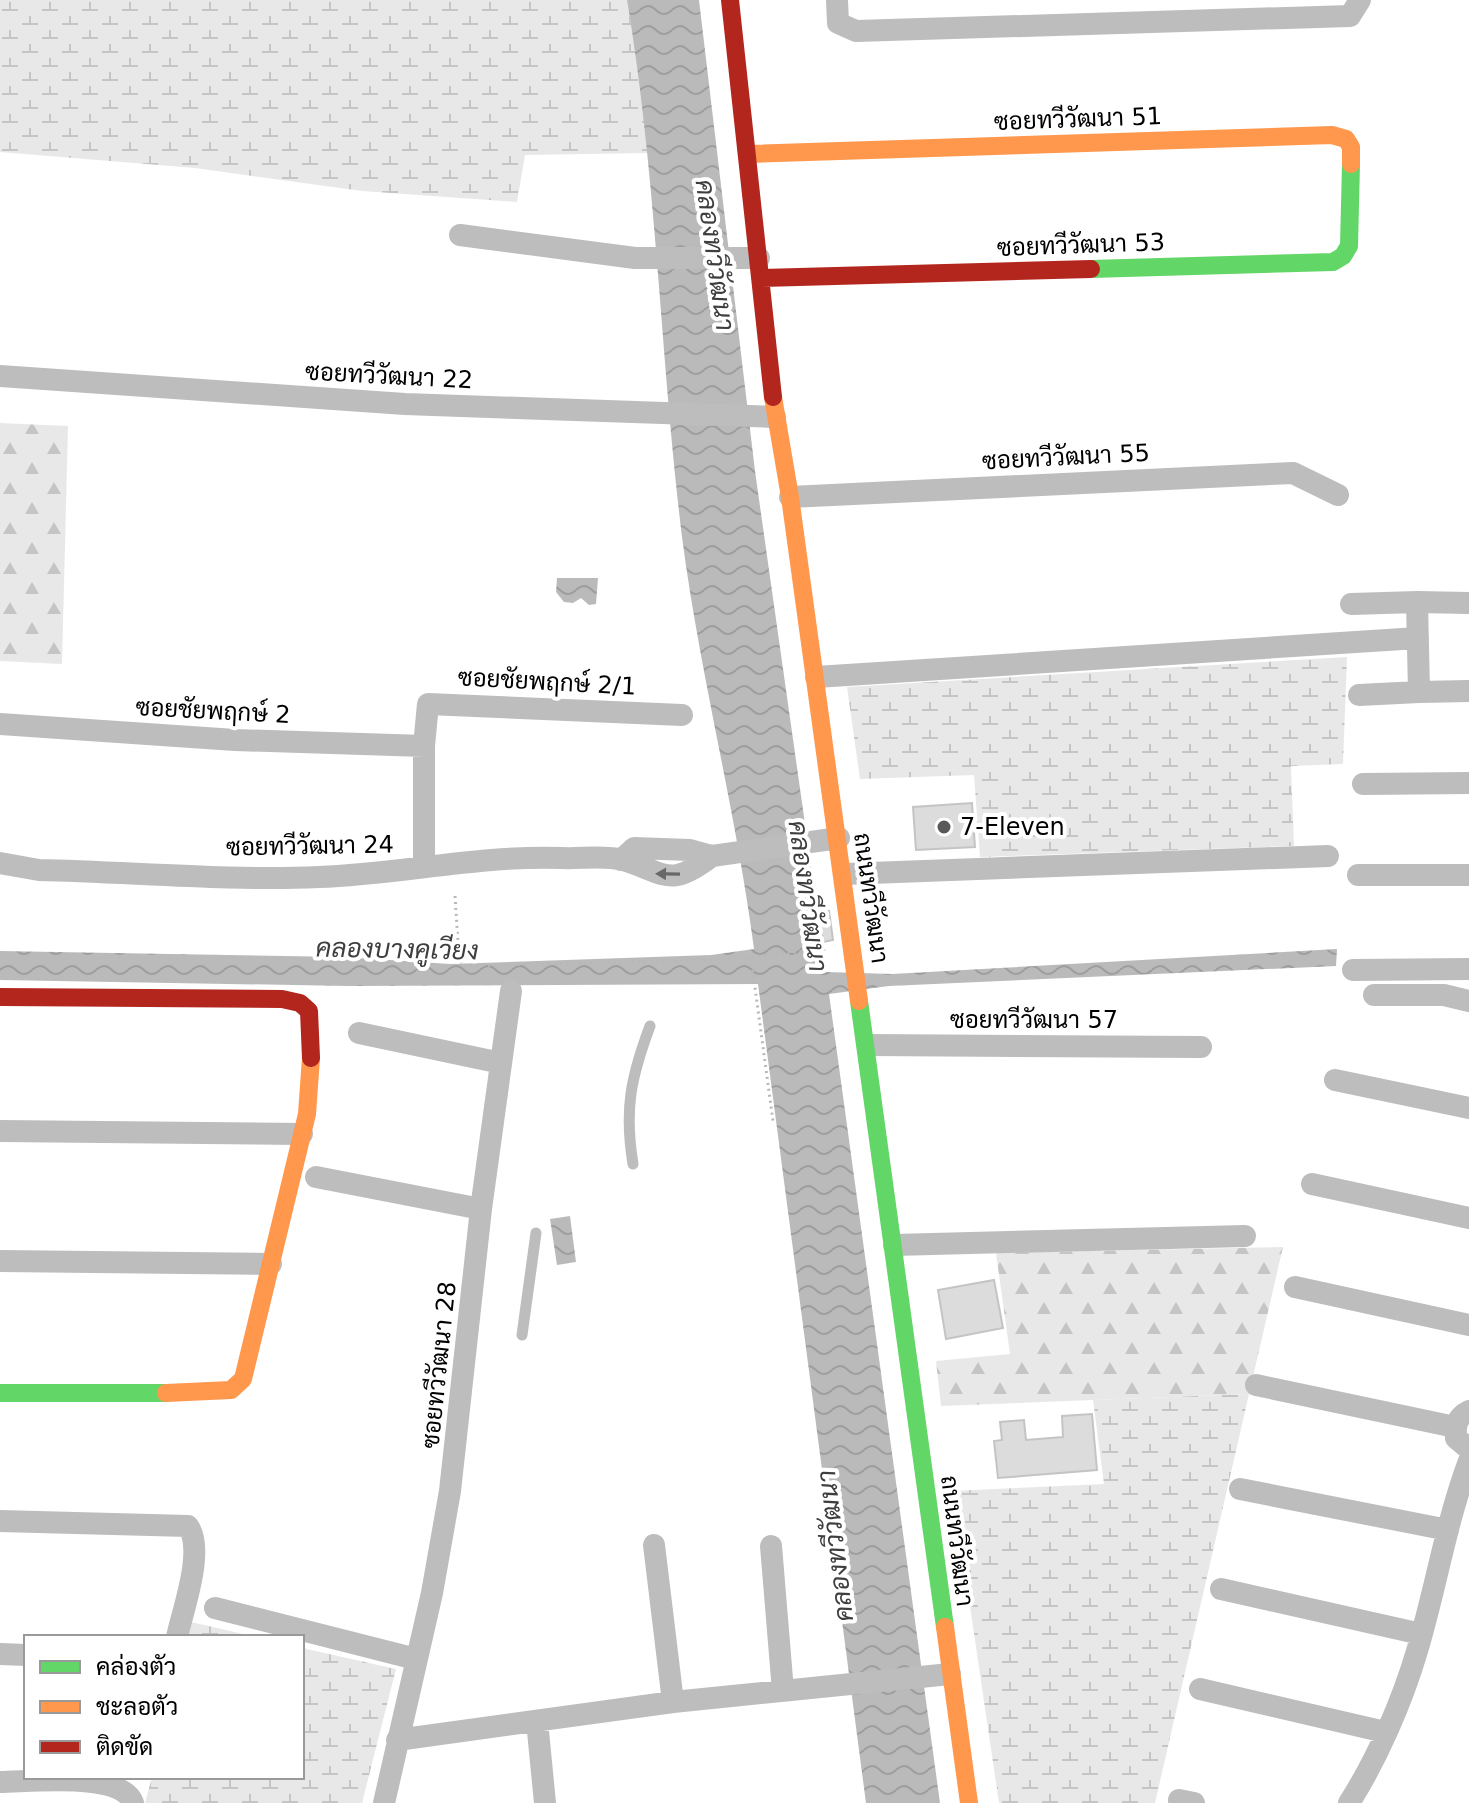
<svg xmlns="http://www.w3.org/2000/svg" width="1469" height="1803" font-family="'DejaVu Sans',Sarabun,sans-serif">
<defs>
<pattern id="forest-firs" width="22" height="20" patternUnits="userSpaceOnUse" patternTransform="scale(2)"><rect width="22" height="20" fill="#e8e8e8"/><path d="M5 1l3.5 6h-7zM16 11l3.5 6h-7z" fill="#c5c5c5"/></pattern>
<pattern id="wetland-marsh" width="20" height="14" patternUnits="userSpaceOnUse" patternTransform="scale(2)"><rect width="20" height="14" fill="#e8e8e8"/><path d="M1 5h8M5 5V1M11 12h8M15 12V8" fill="none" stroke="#c5c5c5"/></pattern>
<pattern id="water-waves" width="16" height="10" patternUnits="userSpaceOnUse" patternTransform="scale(2)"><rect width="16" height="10" fill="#bababa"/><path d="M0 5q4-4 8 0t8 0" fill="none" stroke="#9e9e9e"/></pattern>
</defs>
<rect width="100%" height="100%" fill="#fff"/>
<path fill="url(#forest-firs)" d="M0 423 68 426 62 664 0 661Z
M1283 1247 1249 1394 941 1406 936 1361 1010 1354 996 1253Z"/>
<path fill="url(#wetland-marsh)" d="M0 0H627L641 84 648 153 525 155 517 202 362 191 195 168 0 152Z
M1347 657 1343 764 1291 766 1294 846 980 857 974 775 860 779 847 687Z
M1249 1394 1155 1803H999L953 1491 1104 1484 1093 1400Z
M191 1622 256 1637H187Z
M302 1648 396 1669 362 1803H145L152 1777H302Z"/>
<path fill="url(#water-waves)" d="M627 0H699L755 471 826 972 892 974 1337 949 1336 966 889 986 829 994 940 1803H866L758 984 349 986 0 980V951L345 957 450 964 711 955 754 949C736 811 700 675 682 537 660 358 657 178 627 0Z
M557 578H598L596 604 589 605 581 598 573 603 564 602 556 592Z
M570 1216 576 1262 557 1265 550 1219Z"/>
<path fill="#dcdcdc" stroke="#c4c4c4" stroke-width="2" d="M972 803 975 847 916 850 913 807Z
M829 911 833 940 823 942 819 912Z
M994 1280 1003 1328 946 1339 938 1290Z
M1092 1414 1097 1470 998 1478 994 1441 1002 1440 1000 1422 1024 1420 1026 1440 1063 1437 1062 1416Z"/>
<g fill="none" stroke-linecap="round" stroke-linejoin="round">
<path stroke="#b8b8b8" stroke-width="3" stroke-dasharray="2 4" stroke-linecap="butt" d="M455 896 459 958 463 966 731 959 828 949
M751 958 773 1121"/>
<path stroke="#bdbdbd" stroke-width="11" d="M633 1164C624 1109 631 1077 650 1026
M522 1335 536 1233"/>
<path stroke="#bdbdbd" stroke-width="22" d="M837 0 838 23 856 31 1350 16 1360 0
M460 235 635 258H759
M0 376 405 404 775 417
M790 497 1293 473 1338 495
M1469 603 1417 602 1419 692 1469 691
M1351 604 1417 602
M816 677 1418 638
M1359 695 1419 692
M0 724 235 740 424 746
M1363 784 1469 783
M621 860 634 848 690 850 712 856 839 838
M0 863 39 870C132 872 226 881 319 877 401 874 480 855 562 858 580 859 605 855 623 860 666 873 669 889 712 856
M424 867V746L428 704 682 715
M844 874 1328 856
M1358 875H1469
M1353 970 1469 969
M1374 995H1444L1469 1001
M359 1033 501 1063
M868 1045 1201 1047
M1335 1080 1469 1108
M0 1131 302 1134
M316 1177 481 1209
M1312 1184 1469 1218
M894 1245 1245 1236
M0 1261 271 1264
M1295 1287 1469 1325
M1256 1385 1455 1427
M1469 1411C1457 1417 1455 1424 1456 1438L1469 1449
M1240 1489 1448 1530
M0 1521 188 1526C205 1550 183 1609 177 1637
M654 1545 673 1702
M771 1546 783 1691
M1221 1589 1421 1634
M215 1608 416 1659
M0 1654 26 1655
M1200 1689 1385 1732
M537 1721 545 1803
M397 1740 673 1702 950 1674
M0 1782C30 1782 122 1771 133 1803
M1179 1800 1194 1803
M384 1803 432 1593 450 1491 481 1209 511 991
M1349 1803C1377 1759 1402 1702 1417 1651 1436 1588 1446 1522 1469 1461"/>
<path stroke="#63d668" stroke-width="18" d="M1091 269 1333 262 1343 256 1349 246 1351 164
M859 1001 945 1627
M0 1393H166"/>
<path stroke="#ff974d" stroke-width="18" d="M749 154 1332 135 1346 139 1351 147V164
M773 397 790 497 859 1001
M166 1393 231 1390 243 1379 307 1114 311 1058
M945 1627 969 1803"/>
<path stroke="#b3261e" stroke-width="18" d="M730 0 773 397
M761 278 1091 269
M0 997 282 999 300 1003 309 1011 311 1058"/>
</g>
<defs><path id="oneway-solid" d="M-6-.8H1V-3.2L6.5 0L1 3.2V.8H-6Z" transform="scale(2)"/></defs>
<use fill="#686868" href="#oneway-solid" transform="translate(668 874) rotate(-179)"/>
<circle fill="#595959" stroke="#fff" stroke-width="3" cx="944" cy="827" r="8"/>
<g text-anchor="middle" stroke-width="8" stroke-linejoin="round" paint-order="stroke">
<g font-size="24" fill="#000" stroke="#fff">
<text transform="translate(1078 119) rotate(-2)" y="8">ซอยทวีวัฒนา 51</text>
<text transform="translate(1081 245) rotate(-2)" y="8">ซอยทวีวัฒนา 53</text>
<text transform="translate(389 376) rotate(3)" y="8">ซอยทวีวัฒนา 22</text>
<text transform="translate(1066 457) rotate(-3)" y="8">ซอยทวีวัฒนา 55</text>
<text transform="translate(547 682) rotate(3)" y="8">ซอยชัยพฤกษ์ 2/1</text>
<text transform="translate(213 711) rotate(3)" y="8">ซอยชัยพฤกษ์ 2</text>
<text transform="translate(310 846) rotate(-1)" y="8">ซอยทวีวัฒนา 24</text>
<text transform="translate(871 898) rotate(82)" y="8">ถนนทวีวัฒนา</text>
<text x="1034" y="1028">ซอยทวีวัฒนา 57</text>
<text transform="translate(439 1365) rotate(-84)" y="8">ซอยทวีวัฒนา 28</text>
<text transform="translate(957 1541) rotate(83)" y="8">ถนนทวีวัฒนา</text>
</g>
<g font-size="24" fill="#000" stroke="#fff" text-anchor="start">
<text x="960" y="835">7-Eleven</text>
</g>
<g font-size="26" font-style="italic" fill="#3e3e3e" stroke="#fff">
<text transform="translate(715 255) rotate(82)" y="9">คลองทวีวัฒนา</text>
<text transform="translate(808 896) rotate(82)" y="9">คลองทวีวัฒนา</text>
<text transform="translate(397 949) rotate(1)" y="9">คลองบางคูเวียง</text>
<text transform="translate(835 1546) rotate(-97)" y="9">คลองทวีวัฒนา</text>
</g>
</g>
<rect x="24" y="1635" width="280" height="144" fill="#ffffff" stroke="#999999" stroke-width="2"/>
<rect x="40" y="1661" width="40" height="12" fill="#63d668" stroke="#999999" stroke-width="2"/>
<text x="96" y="1675" font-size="24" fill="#000000">คล่องตัว</text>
<rect x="40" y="1701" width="40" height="12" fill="#ff974d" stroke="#999999" stroke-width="2"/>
<text x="96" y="1715" font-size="24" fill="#000000">ชะลอตัว</text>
<rect x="40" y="1741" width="40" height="12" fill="#b3261e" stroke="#999999" stroke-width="2"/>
<text x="96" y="1755" font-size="24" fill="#000000">ติดขัด</text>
</svg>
